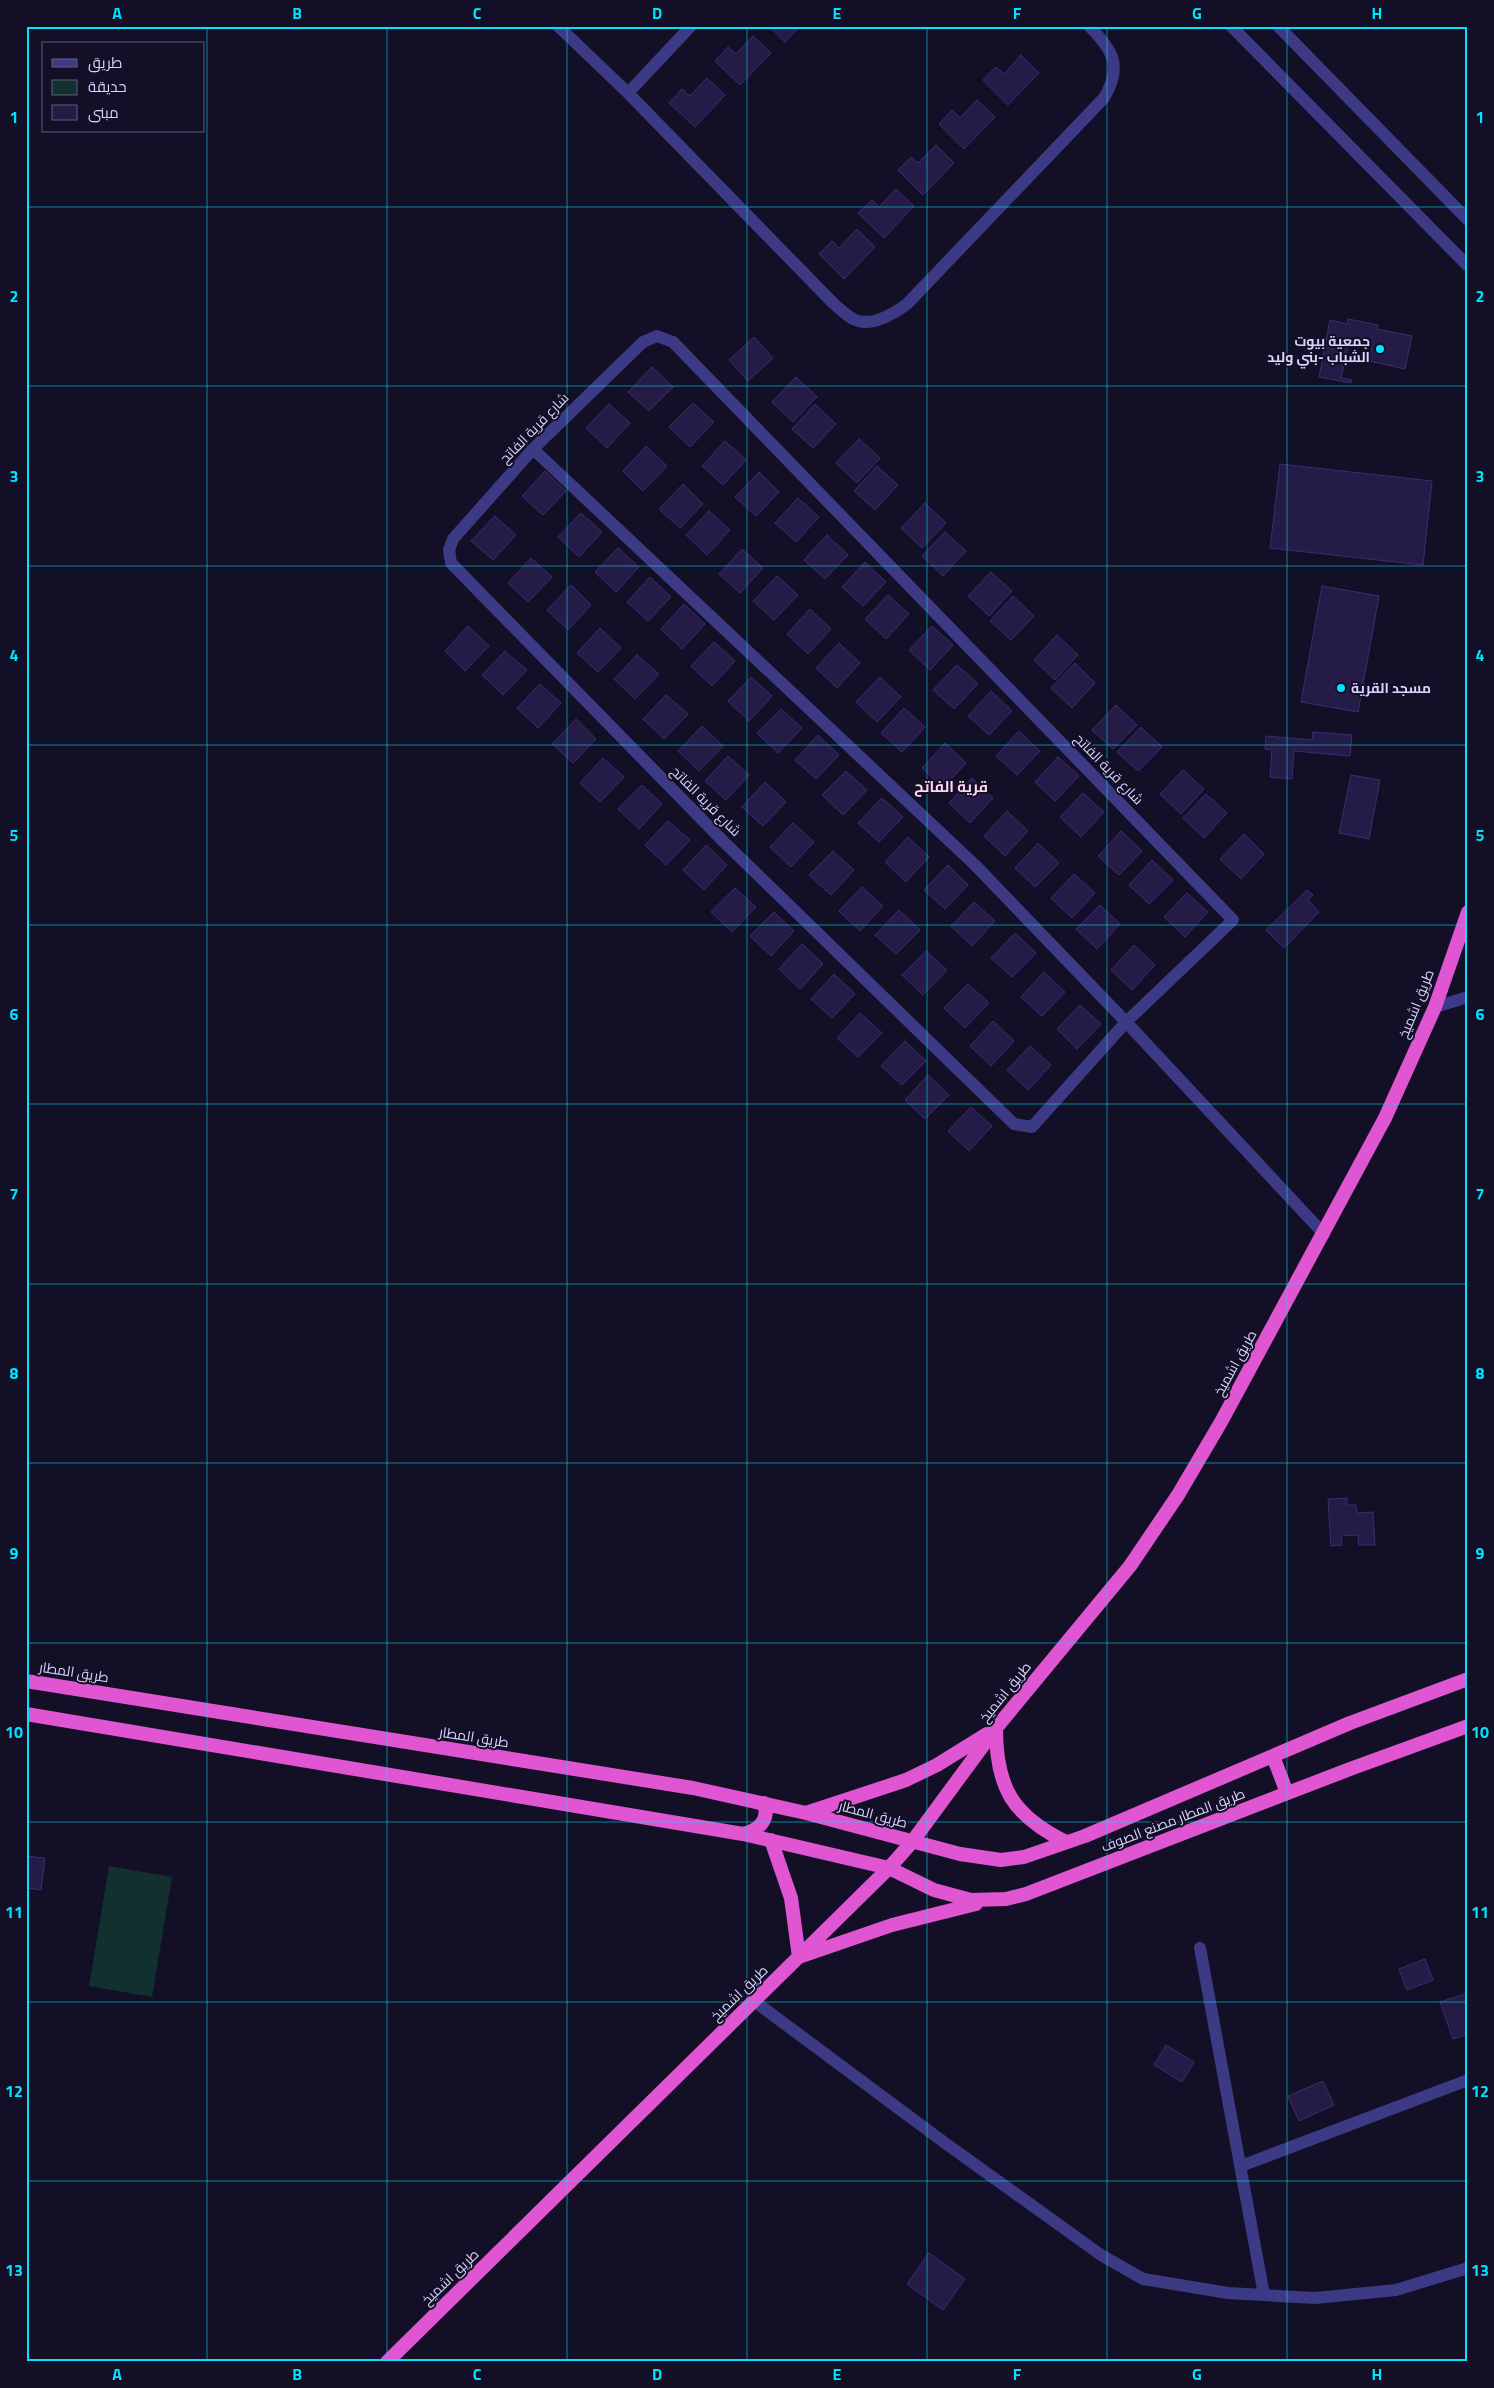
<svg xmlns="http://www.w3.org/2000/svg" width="1494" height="2388" font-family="'Titillium Web',Cairo,sans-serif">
<rect width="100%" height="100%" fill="#130f26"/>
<path fill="#12302f" d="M109 1866 172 1877 152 1997 89 1986Z"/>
<path fill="#241b47" stroke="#3b2d73" d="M769 26H800L785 42Z
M753 36 771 53 740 85 715 61 728 47 736 54Z
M1021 55 1039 73 1008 105 983 80 996 67 1004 74Z
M707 78 725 95 695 127 669 103 682 89 690 96Z
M977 100 995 117 964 149 939 124 952 110 960 118Z
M936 145 954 163 923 195 898 170 911 157 918 163Z
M896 189 914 206 884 238 858 213 872 200 879 207Z
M857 229 875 247 844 279 819 254 832 241 839 248Z
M1348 319 1378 325 1377 329 1412 336 1405 369 1369 361 1372 347 1366 346 1368 339 1361 337 1359 348 1348 346 1341 378 1352 380 1351 383 1319 377 1330 320 1347 324Z
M754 337 773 358 748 381 729 360Z
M652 367 673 387 649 411 628 392Z
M796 377 817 397 793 422 772 402Z
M693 403 714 422 690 447 669 427Z
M609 404 630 423 607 448 586 428Z
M815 404 836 424 813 448 792 429Z
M859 439 880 458 857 483 836 463Z
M725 441 746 460 723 485 702 466Z
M646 446 667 466 643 491 623 471Z
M1280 464 1432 481 1423 565 1270 548Z
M877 466 898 485 875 510 854 491Z
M545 471 566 491 543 515 522 496Z
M759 472 779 492 756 516 735 497Z
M683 484 703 504 680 528 659 509Z
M798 498 819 517 796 542 775 523Z
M925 503 946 523 922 548 901 528Z
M709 511 730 530 707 555 686 535Z
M581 513 602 532 579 557 558 537Z
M495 516 516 535 493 560 471 541Z
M945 532 966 551 943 576 922 556Z
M827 535 848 555 825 579 804 560Z
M618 548 639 567 616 592 595 572Z
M742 549 763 568 740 593 719 574Z
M531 558 552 577 528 602 508 583Z
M865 562 886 582 863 606 842 587Z
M991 572 1012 591 989 616 968 596Z
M777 576 798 595 774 620 753 601Z
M650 577 671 597 648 621 627 602Z
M571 585 591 605 568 630 547 610Z
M1322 586 1379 596 1358 712 1301 702Z
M888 595 909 614 886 639 865 619Z
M1013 596 1034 616 1011 640 990 621Z
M684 604 705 624 682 649 661 629Z
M810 609 831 629 808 654 787 634Z
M468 626 489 646 465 671 445 651Z
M932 626 953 645 930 670 909 650Z
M600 628 621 648 598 672 577 653Z
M1057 635 1078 655 1055 680 1034 660Z
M714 642 735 661 712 686 691 666Z
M839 643 860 663 837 688 816 668Z
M505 651 527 670 503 695 482 675Z
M637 655 659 674 635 699 614 679Z
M1075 663 1095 683 1072 708 1051 688Z
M957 665 978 684 954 709 933 690Z
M751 677 772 696 749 721 728 701Z
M880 677 901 697 877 722 856 702Z
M540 684 561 703 538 728 517 708Z
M991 691 1012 711 989 735 968 716Z
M666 695 688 714 664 739 643 719Z
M1116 705 1137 725 1113 749 1092 730Z
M904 708 925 727 902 752 881 733Z
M781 709 802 728 778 753 757 733Z
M576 719 596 739 573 763 552 744Z
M702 726 723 746 699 771 678 751Z
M1141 727 1162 747 1138 771 1117 752Z
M1019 731 1040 751 1017 775 996 756Z
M1313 732 1352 735 1350 756 1294 751 1292 779 1270 777 1272 750 1265 749 1266 736 1312 740Z
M818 735 839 755 816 779 795 760Z
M945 743 966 763 943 788 922 768Z
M728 756 749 775 726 800 705 781Z
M1058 757 1079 776 1055 801 1035 782Z
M603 758 624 777 600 802 580 783Z
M1183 770 1204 789 1181 814 1160 794Z
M846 771 867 790 843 815 822 795Z
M1351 775 1380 780 1369 839 1339 833Z
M972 778 993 798 970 823 949 803Z
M765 782 786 802 763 826 742 807Z
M642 785 662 804 639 829 618 809Z
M1083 793 1104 812 1081 837 1060 817Z
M1206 794 1227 813 1204 838 1183 818Z
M882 798 903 817 879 842 858 823Z
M1007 811 1028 831 1005 856 984 836Z
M668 821 690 840 666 865 645 845Z
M793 823 814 842 791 867 770 847Z
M1121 831 1142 851 1119 875 1098 856Z
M1244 834 1264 854 1241 879 1220 859Z
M908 837 929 857 906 882 885 862Z
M1038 843 1059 863 1035 887 1015 868Z
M706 845 727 865 704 890 683 870Z
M833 851 854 870 831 895 809 875Z
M1152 860 1173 880 1149 904 1129 885Z
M948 865 968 885 945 909 924 890Z
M1074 874 1095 893 1072 918 1051 898Z
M862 887 883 906 860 931 839 911Z
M735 888 756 907 732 932 711 912Z
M1307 890 1313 895 1308 900 1319 912 1284 948 1266 930Z
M1187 893 1208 912 1185 937 1164 917Z
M974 902 995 921 972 946 951 926Z
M1100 905 1120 924 1097 949 1076 929Z
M899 910 920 930 896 954 875 935Z
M774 912 794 931 771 956 750 936Z
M1015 933 1036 953 1012 977 991 958Z
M802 944 823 964 800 989 779 969Z
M1134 945 1155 965 1132 990 1111 970Z
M926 951 947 970 923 995 902 975Z
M1044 972 1065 992 1042 1016 1021 997Z
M834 974 855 994 832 1018 811 999Z
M968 984 989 1003 965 1028 944 1008Z
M1080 1005 1101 1024 1077 1049 1057 1029Z
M860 1013 882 1033 858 1057 837 1038Z
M993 1021 1014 1041 991 1066 970 1046Z
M905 1041 926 1061 902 1085 881 1066Z
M1030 1046 1051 1065 1028 1090 1007 1070Z
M928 1075 949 1095 925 1119 905 1100Z
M971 1107 992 1126 969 1151 948 1131Z
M1347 1498V1505H1356L1357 1513 1373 1512 1375 1545H1359L1358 1535 1341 1536 1342 1545 1331 1546 1328 1499Z
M26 1856 45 1858 41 1890 26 1888Z
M1425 1959 1433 1980 1407 1990 1399 1969Z
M1468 1993V2034L1453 2039 1440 2002Z
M1166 2045 1194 2062 1182 2082 1154 2065Z
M1323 2081 1334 2105 1299 2121 1288 2096Z
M929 2253 965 2279 943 2310 907 2284Z"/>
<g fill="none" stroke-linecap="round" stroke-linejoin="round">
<path stroke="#3d3a85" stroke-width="12" d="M558 26 628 93 834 304C840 309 846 315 853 319 871 328 892 315 907 304L1104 98C1123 66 1113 50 1089 26
M1231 26 1468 266
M1278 26 1468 220
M628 93 691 26
M657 336 673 342 1233 920 1126 1022 1032 1127 1014 1124 724 842 451 563 449 550 453 539 533 449 643 342Z
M533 449 975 865 1126 1022 1324 1234
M1435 1007 1468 997
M1200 1948 1264 2295
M754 2001 945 2143 1101 2255 1143 2279 1228 2293 1315 2298 1396 2290 1468 2268
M1241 2166 1468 2080"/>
<path stroke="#e055d1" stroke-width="14" d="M26 1681 693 1788 806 1813 960 1854 1001 1860 1024 1857 1085 1836 1350 1723 1468 1679
M26 1714 743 1834 889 1868 934 1890 971 1900 1006 1899 1026 1894 1350 1769 1468 1726
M996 1728C996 1788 1013 1816 1066 1842
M1273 1756 1287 1793
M806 1813 906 1780 937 1765 987 1734
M743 1834C759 1830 770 1820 764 1803
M771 1840 791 1898 799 1957 892 1925 976 1904
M387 2362 889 1868 912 1842 996 1728 1130 1566 1178 1495 1221 1422 1385 1118 1435 1007 1468 912"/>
</g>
<path fill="none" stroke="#00e5ff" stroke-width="1" stroke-opacity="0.55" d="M207 26V2362M387 26V2362M567 26V2362M747 26V2362M927 26V2362M1107 26V2362M1287 26V2362M26 207H1468M26 386H1468M26 566H1468M26 745H1468M26 925H1468M26 1104H1468M26 1284H1468M26 1463H1468M26 1643H1468M26 1822H1468M26 2002H1468M26 2181H1468"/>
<g fill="#00e5ff" stroke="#130f26" stroke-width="2">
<circle cx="1380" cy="349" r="5"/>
<circle cx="1341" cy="688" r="5"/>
</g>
<g text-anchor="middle" stroke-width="4" stroke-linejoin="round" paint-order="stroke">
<g font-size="14" font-weight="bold" fill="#d9d4ff" stroke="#130f26" text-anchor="end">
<text x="1370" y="346">جمعية بيوت<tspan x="1370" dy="16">الشباب -بني وليد</tspan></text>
<text x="1351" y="693" text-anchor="start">مسجد القرية</text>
</g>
<g font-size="14" fill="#d9d4ff" stroke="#130f26">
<text transform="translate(534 428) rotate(-46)" y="5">شارع قرية الفاتح</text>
<text transform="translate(1109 769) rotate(46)" y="5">شارع قرية الفاتح</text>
<text transform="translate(706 801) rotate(45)" y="5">شارع قرية الفاتح</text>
<text transform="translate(1416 1004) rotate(-68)" y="5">طريق اشميخ</text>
<text transform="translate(1235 1363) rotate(-61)" y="5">طريق اشميخ</text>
<text transform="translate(74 1672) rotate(9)" y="5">طريق المطار</text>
<text transform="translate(1005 1692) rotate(-51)" y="5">طريق اشميخ</text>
<text transform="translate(474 1737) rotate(9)" y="5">طريق المطار</text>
<text transform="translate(873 1814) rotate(15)" y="5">طريق المطار</text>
<text transform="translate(1173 1820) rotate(-21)" y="5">طريق المطار مصنع الصوف</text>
<text transform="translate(739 1993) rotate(-44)" y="5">طريق اشميخ</text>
<text transform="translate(450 2277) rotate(-44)" y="5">طريق اشميخ</text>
</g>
<g font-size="15" font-weight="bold" fill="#ffd6f0" stroke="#130f26">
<text x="951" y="792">قرية الفاتح</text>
</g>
</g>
<rect width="1494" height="2388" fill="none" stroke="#130f26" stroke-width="55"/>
<rect x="42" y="42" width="162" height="90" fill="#130f26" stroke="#625e7d"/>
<rect x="52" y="59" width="25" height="8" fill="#3d3a85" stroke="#625e7d"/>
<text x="88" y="68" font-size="15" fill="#d9d4ff">طريق</text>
<rect x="52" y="80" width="25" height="15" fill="#12302f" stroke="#625e7d"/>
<text x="88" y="92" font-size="15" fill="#d9d4ff">حديقة</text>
<rect x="52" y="105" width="25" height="15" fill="#241b47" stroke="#625e7d"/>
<text x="88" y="118" font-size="15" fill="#d9d4ff">مبنى</text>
<rect x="28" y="28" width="1438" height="2332" fill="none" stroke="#00e5ff" stroke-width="2"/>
<g font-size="16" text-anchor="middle" font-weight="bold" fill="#00e5ff">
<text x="117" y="19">A</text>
<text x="297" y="19">B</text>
<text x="477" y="19">C</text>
<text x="657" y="19">D</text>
<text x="837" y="19">E</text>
<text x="1017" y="19">F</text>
<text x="1197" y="19">G</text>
<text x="1377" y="19">H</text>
<text x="14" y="123">1</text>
<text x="1480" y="123">1</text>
<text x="14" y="302">2</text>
<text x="1480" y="302">2</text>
<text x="14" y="482">3</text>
<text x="1480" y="482">3</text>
<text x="14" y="661">4</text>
<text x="1480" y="661">4</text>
<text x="14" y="841">5</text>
<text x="1480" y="841">5</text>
<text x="14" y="1020">6</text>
<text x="1480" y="1020">6</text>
<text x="14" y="1200">7</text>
<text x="1480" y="1200">7</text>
<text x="14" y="1379">8</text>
<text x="1480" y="1379">8</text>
<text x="14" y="1559">9</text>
<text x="1480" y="1559">9</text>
<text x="14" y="1738">10</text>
<text x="1480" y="1738">10</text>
<text x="14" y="1918">11</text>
<text x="1480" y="1918">11</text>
<text x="14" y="2097">12</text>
<text x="1480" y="2097">12</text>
<text x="14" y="2276">13</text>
<text x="1480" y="2276">13</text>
<text x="117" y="2380">A</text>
<text x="297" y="2380">B</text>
<text x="477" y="2380">C</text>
<text x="657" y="2380">D</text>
<text x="837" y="2380">E</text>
<text x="1017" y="2380">F</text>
<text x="1197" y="2380">G</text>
<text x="1377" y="2380">H</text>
</g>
</svg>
